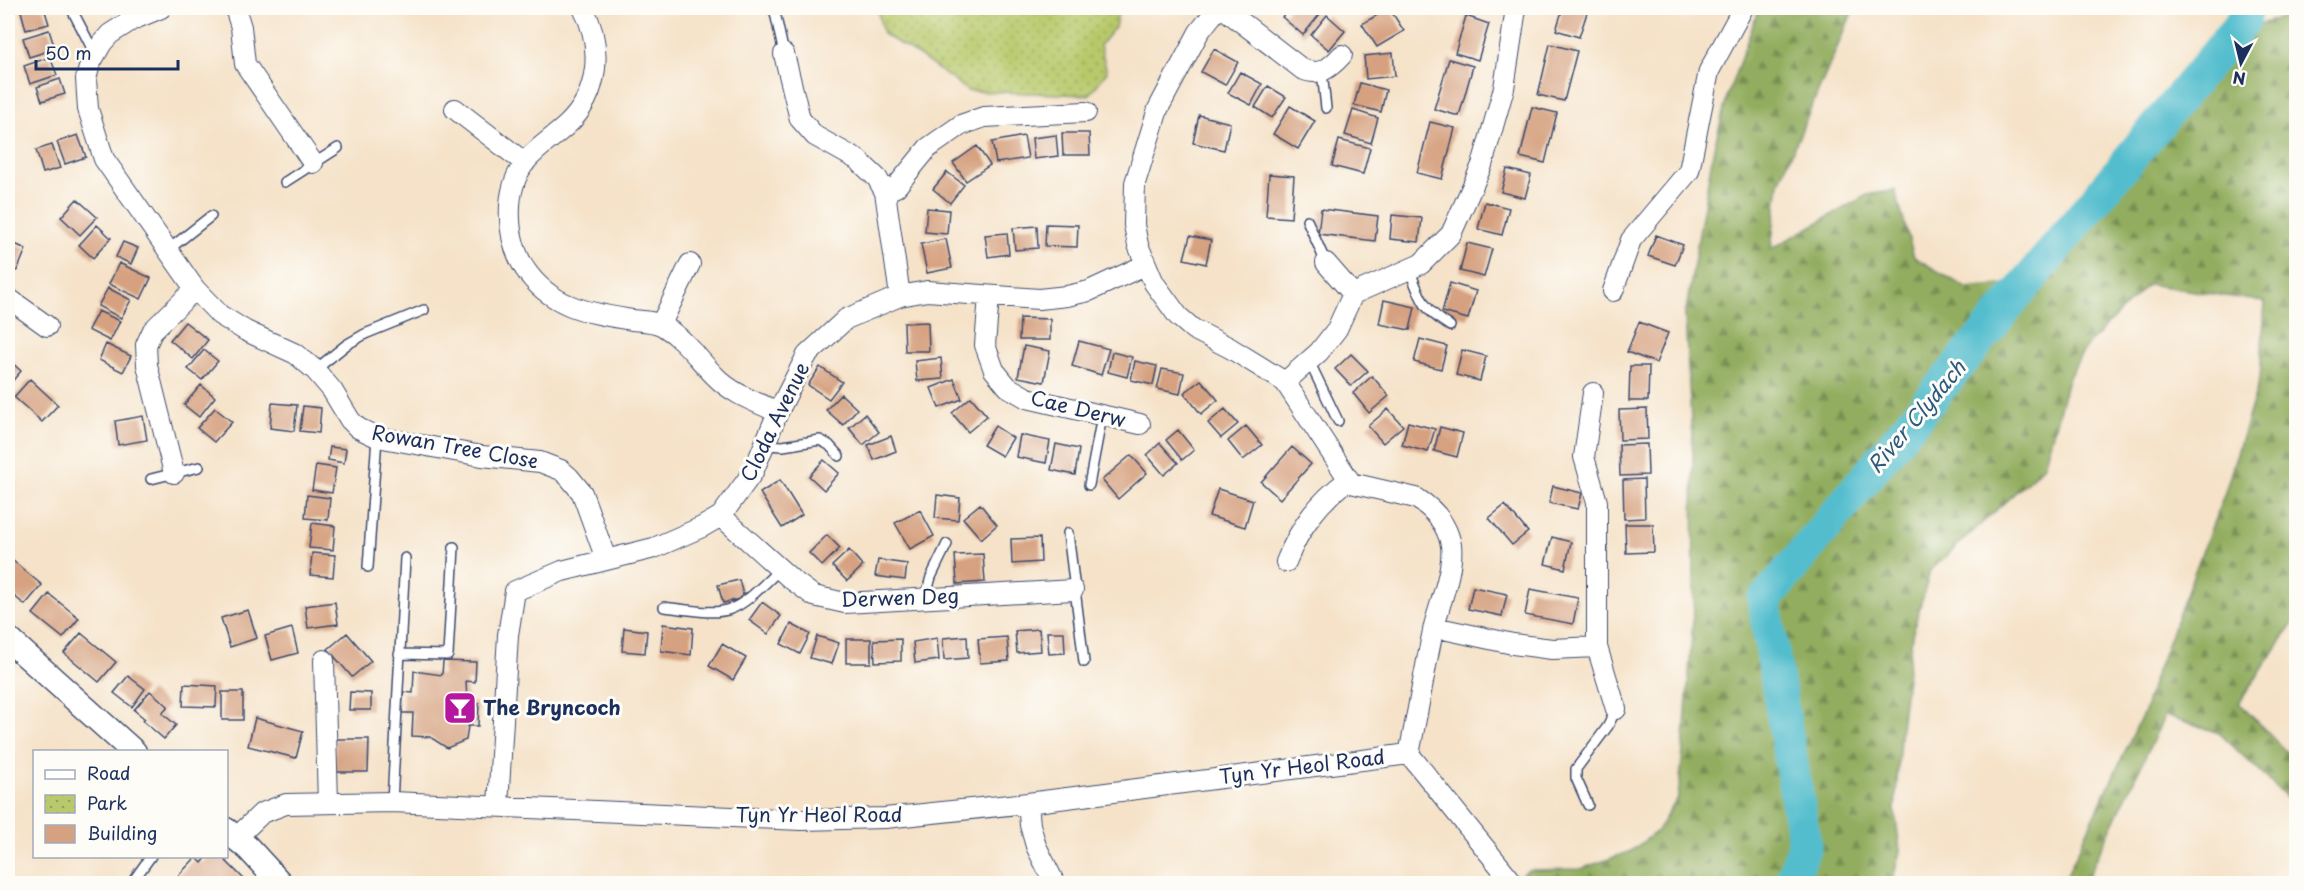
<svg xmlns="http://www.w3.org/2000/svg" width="2304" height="891" font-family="'Playpen Sans',sans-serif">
<defs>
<pattern id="forest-firs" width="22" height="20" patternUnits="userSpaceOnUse" patternTransform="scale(1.5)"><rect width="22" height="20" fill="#92ad5f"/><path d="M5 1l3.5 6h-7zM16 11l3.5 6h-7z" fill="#768d52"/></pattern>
<pattern id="park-dots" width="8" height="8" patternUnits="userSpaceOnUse" patternTransform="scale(1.5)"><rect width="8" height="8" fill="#b8c96b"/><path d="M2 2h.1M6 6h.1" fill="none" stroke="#95a45b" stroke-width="1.8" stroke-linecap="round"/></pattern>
</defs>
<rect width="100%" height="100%" fill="#fdfcf7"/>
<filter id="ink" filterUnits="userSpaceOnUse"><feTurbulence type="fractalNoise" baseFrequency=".0167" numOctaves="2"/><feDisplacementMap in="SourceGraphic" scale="12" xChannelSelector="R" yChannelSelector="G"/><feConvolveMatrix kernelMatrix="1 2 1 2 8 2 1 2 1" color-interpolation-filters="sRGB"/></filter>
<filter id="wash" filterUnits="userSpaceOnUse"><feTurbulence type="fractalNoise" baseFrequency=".008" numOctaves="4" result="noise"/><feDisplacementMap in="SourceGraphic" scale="24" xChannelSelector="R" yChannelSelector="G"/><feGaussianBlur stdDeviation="1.35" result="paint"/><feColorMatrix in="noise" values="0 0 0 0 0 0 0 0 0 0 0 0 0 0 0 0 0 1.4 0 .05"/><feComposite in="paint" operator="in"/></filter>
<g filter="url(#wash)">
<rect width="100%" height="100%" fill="#f5e2c8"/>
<path fill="url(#forest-firs)" stroke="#566e5e" stroke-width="1.5" d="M1759 8H1854L1779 183 1771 249 1867 195 1895 190 1914 257 1966 288 2047 280 2253 26 2290 15 2296 23V619L2239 703 2296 762V806L2219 733 2165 715 2085 883H2063L2145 709 2152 684 2225 492 2260 379 2265 302 2148 284 2087 345 2068 379 2044 466 1930 571 1912 635 1900 736 1895 810 1900 851 1892 883 1506 884 1529 870 1581 869 1631 851 1657 831 1678 798 1683 751 1694 607 1693 456 1685 316 1713 152 1727 97Z"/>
<path fill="url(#park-dots)" stroke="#6a7c64" stroke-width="1.5" d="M877 8H1119L1115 27 1100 45 1107 72 1089 95 968 91 918 55 883 34Z"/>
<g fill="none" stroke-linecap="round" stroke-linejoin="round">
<path stroke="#52bdcd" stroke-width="34" d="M1790 884 1805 845 1764 601 2244 20 2246 8"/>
</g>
<g id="blocks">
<path fill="#d6a180" d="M33 8H44L49 24 26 30 21 11Z
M1290 8H1322L1324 9 1303 35 1282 17Z
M1389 8 1404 31 1377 47 1362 24Z
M1563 8 1588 10 1579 37 1556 30Z
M1327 15 1345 31 1329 50 1311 35Z
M1466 16 1489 24 1478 60 1455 53Z
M49 30 55 49 29 57 23 38Z
M1550 44 1577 51 1564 101 1538 95Z
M1214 49 1238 62 1225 85 1201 72Z
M1393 53 1395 76 1366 79 1364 56Z
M50 57 57 75 30 84 24 66Z
M1449 59 1473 66 1459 116 1434 109Z
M1240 72 1262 84 1251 105 1228 93Z
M60 79 65 94 42 101 37 87Z
M1360 83 1386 90 1381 112 1354 105Z
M1268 86 1286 97 1272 118 1255 107Z
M1290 106 1315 121 1298 149 1273 134Z
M1532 107 1557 113 1545 163 1520 157Z
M1353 110 1378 118 1371 143 1345 135Z
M1199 115 1230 123 1224 150 1193 143Z
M1430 122 1455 128 1442 179 1417 173Z
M1062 133H1089L1090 155H1063Z
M78 135 86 157 65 164 57 142Z
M1056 135 1058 156 1034 159 1032 138Z
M1024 136 1028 158 996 163 992 142Z
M1339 140 1370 148 1363 174 1332 166Z
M52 145 60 168 43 173 36 150Z
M977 146 990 165 966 181 953 163Z
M1507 169 1531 175 1525 198 1501 192Z
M947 172 964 185 950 203 933 189Z
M1269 174 1294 176 1291 218 1266 216Z
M77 199 97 217 80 235 61 217Z
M1485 202 1509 208 1502 235 1478 229Z
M927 208 949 210 947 234 925 232Z
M1321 209 1378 216 1375 241 1318 234Z
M1392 215 1422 218 1419 242 1390 239Z
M1046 224 1078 225 1077 247 1045 246Z
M97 225 111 238 93 258 79 245Z
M1037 226 1038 248 1015 250 1013 228Z
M1007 233 1009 254 988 257 985 235Z
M1656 235 1683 245 1675 265 1648 256Z
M1190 236 1211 240 1206 264 1184 259Z
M946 239 952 268 927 273 921 244Z
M8 241 26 249 17 271 8 267Z
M123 242 138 248 131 264 116 257Z
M1467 243 1492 249 1484 277 1460 271Z
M119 263 151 278 141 299 109 284Z
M1450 283 1476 291 1468 319 1442 312Z
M108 288 131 300 121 318 98 306Z
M1384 300 1415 307 1410 330 1379 324Z
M98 311 120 321 110 341 88 330Z
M1020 318 1050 319V340H1019Z
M185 322 208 340 193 359 170 340Z
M928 322 929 351H905L904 323Z
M1639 322 1668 333 1656 363 1627 352Z
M1420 339 1447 346 1441 369 1414 362Z
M1079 341 1109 349 1101 375 1072 366Z
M106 344 131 356 123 372 99 360Z
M1024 346 1050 351 1044 382 1018 377Z
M204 350 218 361 202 380 188 369Z
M1462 350 1486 356 1480 381 1456 375Z
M1112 352 1132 357 1127 377 1108 372Z
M1351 354 1368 371 1351 386 1335 369Z
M941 358 943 379 917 381 915 361Z
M8 359 21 371 8 386Z
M1135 361 1157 366 1153 385 1131 380Z
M1630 366H1649L1648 401H1629Z
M820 367 842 382 829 399 808 385Z
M1162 369 1184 373 1180 394 1157 389Z
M1372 376 1389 396 1369 413 1353 393Z
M30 379 58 405 42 422 14 397Z
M954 379 962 399 939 408 931 388Z
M1201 380 1218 400 1201 414 1184 393Z
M201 385 215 397 199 417 184 405Z
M841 394 857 409 843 425 826 410Z
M971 397 987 416 968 432 952 413Z
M272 403 297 405 294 431 270 428Z
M303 406 321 408 319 433 300 431Z
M215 408 232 422 214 442 197 428Z
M1225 409 1238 424 1221 438 1208 423Z
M1388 409 1403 426 1383 443 1368 426Z
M1647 409 1648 439 1620 440 1619 410Z
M865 414 879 432 863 445 849 428Z
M143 416 147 440 118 445 115 421Z
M1408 422 1435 429 1428 452 1402 445Z
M995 426 1013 438 1002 456 983 445Z
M1246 426 1262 445 1243 460 1228 441Z
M1440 427 1463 433 1457 457 1434 451Z
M1178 430 1194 450 1182 460 1166 440Z
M1020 435 1050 441 1046 463 1016 457Z
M891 436 896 451 874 460 868 445Z
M1160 443 1178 463 1164 475 1147 455Z
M1056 444 1079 449 1075 475 1051 470Z
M1647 444 1648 475 1620 476 1619 445Z
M330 447 346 449 344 463 328 460Z
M1292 447 1311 464 1280 499 1261 482Z
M1131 455 1147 473 1118 499 1102 480Z
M824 460 839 473 824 490 809 476Z
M316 465 336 468 332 493 312 490Z
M1644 479 1645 518 1624 519 1623 480Z
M780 480 802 515 782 528 760 493Z
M1553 486 1582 493 1578 509 1549 503Z
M1218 489 1253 500 1245 527 1209 516Z
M307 495 330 498 328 520 305 518Z
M937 495 960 498 958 520 935 518Z
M980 504 997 525 981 539 963 518Z
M1505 505 1528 532 1512 545 1489 518Z
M920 510 934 536 910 549 895 523Z
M312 523 335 526 333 550 309 548Z
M1625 524H1653L1654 552 1626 553Z
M827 535 840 548 822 566 809 553Z
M1552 537 1571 542 1565 569 1545 564Z
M1040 538 1041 562 1012 564 1011 539Z
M849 550 863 566 847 581 832 566Z
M312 553 335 555 333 577 310 575Z
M983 554 985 582 957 584 955 555Z
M12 560 42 585 25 605 8 591V565Z
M878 560 907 564 905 580 875 576Z
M739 580 744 598 723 603 718 585Z
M1473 587 1507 594 1502 616 1468 609Z
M1530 589 1578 598 1573 624 1525 615Z
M49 594 79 618 63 638 33 614Z
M335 602 338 624 308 628 305 606Z
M762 602 781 616 768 634 749 620Z
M248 610 257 638 230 647 221 618Z
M663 624 693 628 691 655 661 651Z
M791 624 810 634 800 654 781 644Z
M292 628 298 653 272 660 265 636Z
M624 628 647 631 645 653 622 651Z
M1039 629 1041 651 1017 653 1015 631Z
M1047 632H1064L1065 653 1049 654Z
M81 633 116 662 99 682 64 653Z
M347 633 371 661 352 677 328 649Z
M817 636 839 643 832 664 810 658Z
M967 636 968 658 944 660 943 638Z
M1007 637 1009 661 980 663 978 639Z
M937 638 939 660 915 663 913 642Z
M846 639H871V663H846Z
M901 639V661L875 662 874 640Z
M722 644 746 658 733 680 709 666Z
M443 661 476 662 475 682 466 681 467 701 479 703 478 726H468L466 740 447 748 430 737 412 736 413 713H402L403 692 413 693 414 671 442 675Z
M128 676 145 689 132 707 114 693Z
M184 684 217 686 216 707 183 706Z
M150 691 168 706 162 713 176 725 164 739 143 721 145 719 134 710Z
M222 692H243V720H222Z
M350 692 371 693V710H349Z
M255 718 303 731 296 758 248 746Z
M335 739H369L368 772H335Z
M208 856H221L245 880 242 884H185L178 876 196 857 202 863Z"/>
</g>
</g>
<g filter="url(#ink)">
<use href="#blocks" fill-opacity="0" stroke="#3c4a6e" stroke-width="1.5"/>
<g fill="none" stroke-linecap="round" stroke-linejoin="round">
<g stroke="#3c4a6e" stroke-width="12">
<path id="service" d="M71 8 95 54
M774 8 784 54
M1322 72 1326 108
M285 182 338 148
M1307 220 1326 263
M168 250 211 216
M1409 269C1421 298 1422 309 1450 326
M1309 361 1338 421
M315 370 346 345 365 334 424 310
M766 445 783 446 820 440 829 445 839 456
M151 479 199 467
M1089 485 1102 416
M1068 533 1084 662
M368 567 377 437
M925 599 931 577 947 544
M664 607C733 616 731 617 780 569
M399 654 448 655 454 547
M392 802 405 558
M1588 805 1576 778V769L1608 726 1616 709
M131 884 151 856"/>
</g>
<g stroke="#3c4a6e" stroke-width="22">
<path id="minor" d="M161 8 132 20 110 34 102 43 90 64 86 79 88 109 104 159 195 289 220 315 246 331 296 354 315 370 332 390 350 420 358 428 377 437 482 456 540 462 561 470 569 477 582 493 606 559
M235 8 241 27 245 64 313 163
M583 8C603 46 600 94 567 125 554 137 538 147 526 161 503 190 506 239 525 269 551 308 590 313 632 320 641 321 655 321 663 326 685 339 698 359 715 376 732 394 756 402 778 412
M1218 8 1199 32 1158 109 1135 183 1134 225 1138 245 1154 283 1178 316 1193 329 1230 348 1285 382 1351 483 1416 498C1434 509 1447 524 1451 545 1454 568 1440 603 1434 626 1425 668 1418 711 1409 754
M1223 8 1302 69C1320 77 1330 68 1342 55
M784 54 800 119 815 136 858 160 877 178 885 192 900 296
M455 109 525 163
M885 192 896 187 928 148 961 125 984 117 1086 112
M1326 263 1353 294
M1613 291 1631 240 1689 171 1709 71 1743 8
M989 296 985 345 994 370 1008 387 1027 398 1140 424
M8 298 47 326
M661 324 690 264
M1285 382 1319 352 1337 329 1353 294 1421 264 1451 234 1482 165 1504 88 1516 8
M1593 393 1584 457 1597 502V647L1616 709
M174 473 147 365 146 345 153 330 195 289
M721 516 791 579 814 596 845 603 1073 590
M1286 562C1300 527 1318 502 1348 480
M1434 627 1513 644 1552 649 1597 647
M324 660 328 803
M1409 754 1514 884
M1028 803 1030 825 1036 846 1055 884
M498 806 508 635 515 591 562 571 654 548 702 527 721 516 753 472 778 412 807 355 846 319 900 296 927 291 1039 299 1067 296 1089 291 1145 265
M236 838 262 813 286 804 392 802 801 820 885 818 1028 803 1409 754"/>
</g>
<g stroke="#3c4a6e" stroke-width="27">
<path id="tertiary" d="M8 639 134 752
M226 830 248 848 281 884"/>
</g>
<use href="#service" stroke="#fff" stroke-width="9"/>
<use href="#minor" stroke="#fff" stroke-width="20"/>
<use href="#tertiary" stroke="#fff" stroke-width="24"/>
</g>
</g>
<defs>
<g id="bar-square" transform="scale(1.725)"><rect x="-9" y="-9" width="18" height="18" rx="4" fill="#b5179e" stroke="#fdfcf7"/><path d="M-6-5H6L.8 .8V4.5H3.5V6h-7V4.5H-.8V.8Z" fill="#fff"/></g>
</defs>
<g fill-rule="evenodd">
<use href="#bar-square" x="460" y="708"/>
</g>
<g text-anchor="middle" stroke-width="6" stroke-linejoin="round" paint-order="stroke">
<g font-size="20" fill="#1b2f5e" stroke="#fdfcf7">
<text transform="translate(1078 409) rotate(14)" y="7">Cae Derw</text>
<text transform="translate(775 422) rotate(-64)" y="7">Cloda Avenue</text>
<text transform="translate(455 447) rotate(10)" y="7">Rowan Tree Close</text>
<text transform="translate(900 598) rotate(-2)" y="7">Derwen Deg</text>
<text transform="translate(1302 767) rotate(-7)" y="7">Tyn Yr Heol Road</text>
<text x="819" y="822">Tyn Yr Heol Road</text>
</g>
<g font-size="20" font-weight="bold" fill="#1b2f5e" stroke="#fdfcf7" text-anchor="start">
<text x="483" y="715">The Bryncoch</text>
</g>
<g font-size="21" font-style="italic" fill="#2c5a7f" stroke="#fdfcf7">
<text transform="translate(1917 417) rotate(-50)" y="7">River Clydach</text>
</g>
</g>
<rect width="2304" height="891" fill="none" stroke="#fdfcf7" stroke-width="30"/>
<rect x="33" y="750" width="195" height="108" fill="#fdfcf7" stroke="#a3aaba" stroke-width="1.5"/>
<rect x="45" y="770" width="30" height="9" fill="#ffffff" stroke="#a3aaba" stroke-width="1.5"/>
<text x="87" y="780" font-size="18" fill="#1b2f5e">Road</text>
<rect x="45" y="795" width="30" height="18" fill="url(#park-dots)" stroke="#a3aaba" stroke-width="1.5"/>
<text x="87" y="810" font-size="18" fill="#1b2f5e">Park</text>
<rect x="45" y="825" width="30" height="18" fill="#d6a180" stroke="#a3aaba" stroke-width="1.5"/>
<text x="87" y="840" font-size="18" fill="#1b2f5e">Building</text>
<g transform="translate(2241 63) rotate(187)" stroke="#fdfcf7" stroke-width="4.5" paint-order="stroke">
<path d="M0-4.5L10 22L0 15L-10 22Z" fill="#1b2f5e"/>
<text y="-9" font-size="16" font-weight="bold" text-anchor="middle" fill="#1b2f5e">N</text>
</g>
<path d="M36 60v9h142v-9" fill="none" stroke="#1b2f5e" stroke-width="3"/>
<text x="45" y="60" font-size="18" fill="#1b2f5e" stroke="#fdfcf7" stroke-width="4.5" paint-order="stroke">50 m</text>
</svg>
